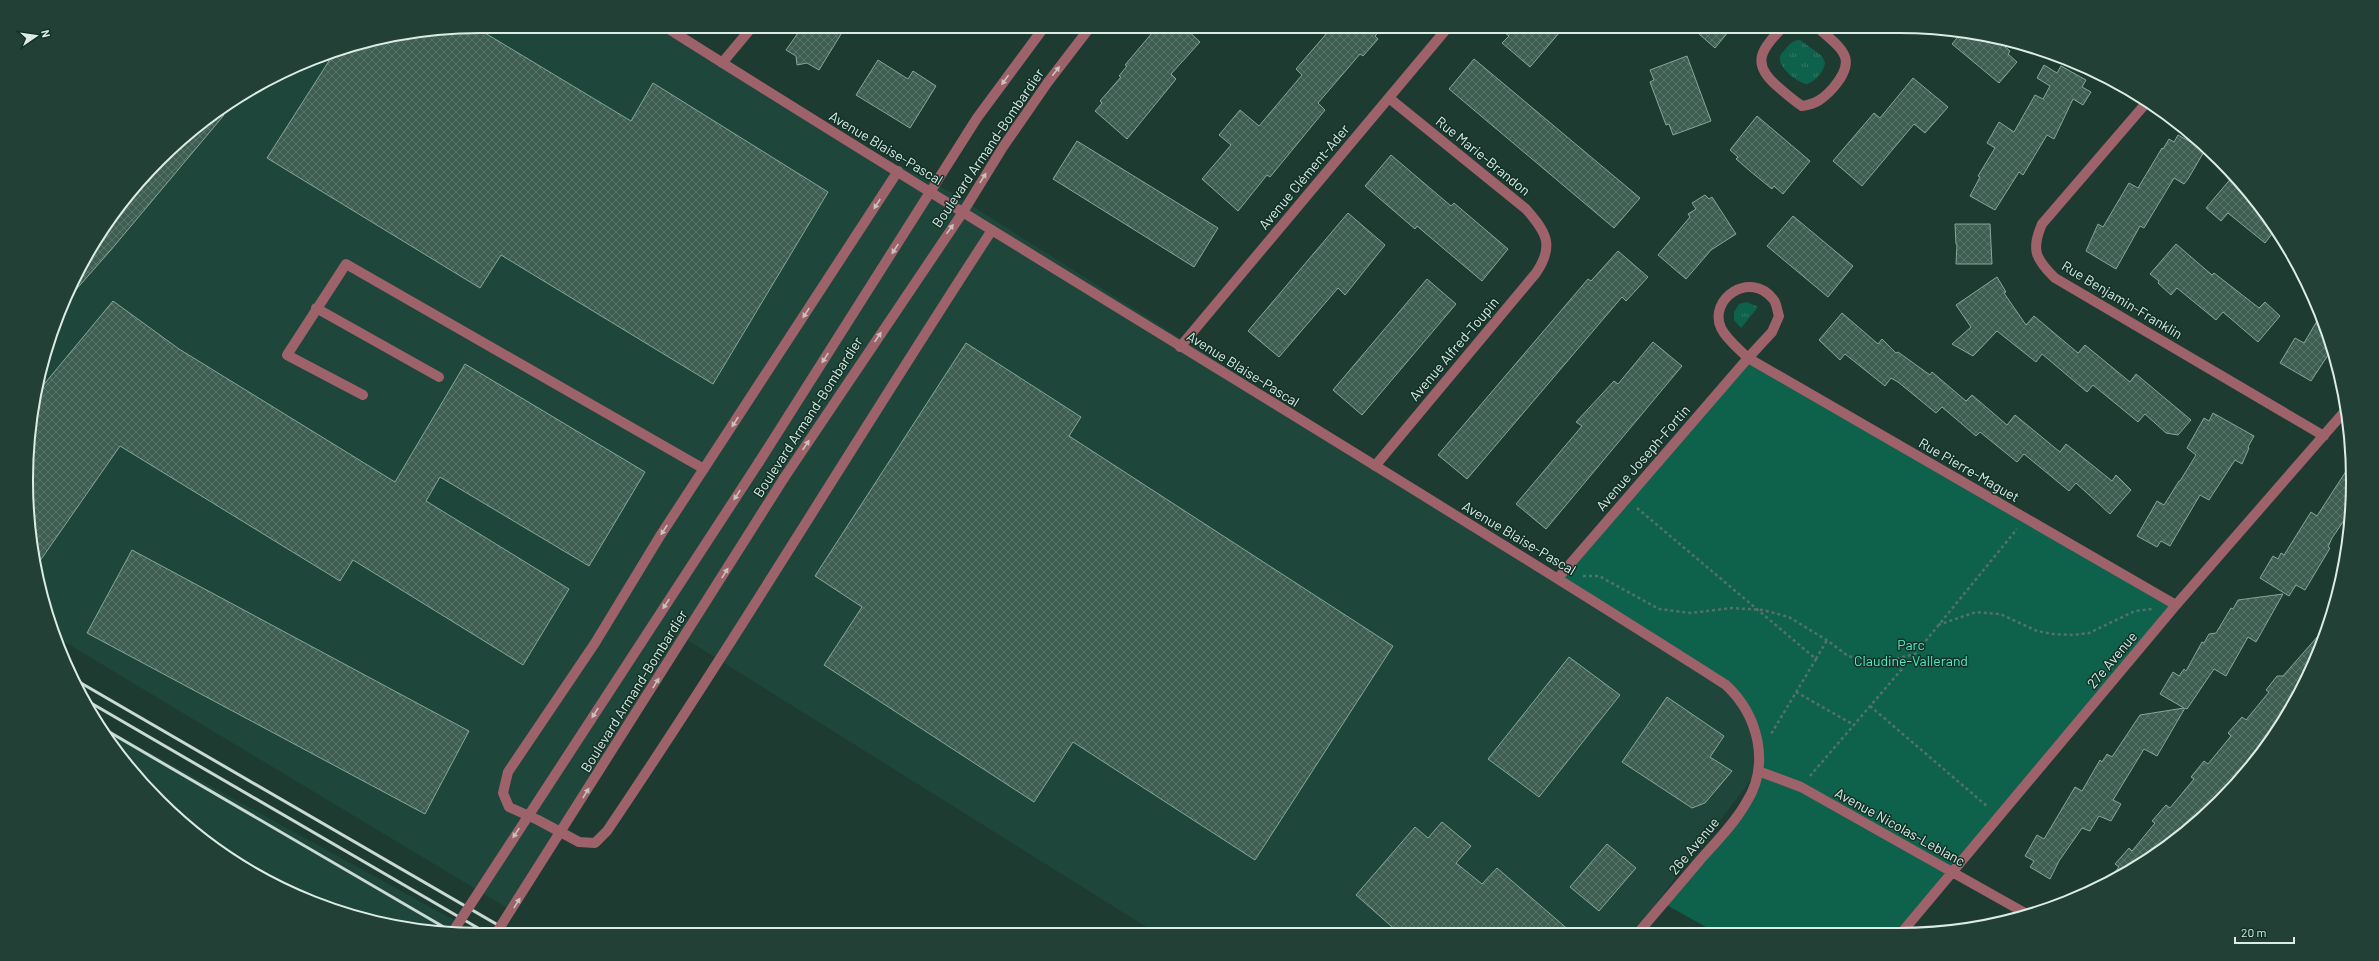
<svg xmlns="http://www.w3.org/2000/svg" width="2379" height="961" font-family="Barlow,sans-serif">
<defs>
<pattern id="grass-tufts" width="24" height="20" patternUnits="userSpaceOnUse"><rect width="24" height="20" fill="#0e624c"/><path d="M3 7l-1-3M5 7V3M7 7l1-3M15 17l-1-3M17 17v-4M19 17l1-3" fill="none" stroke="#307966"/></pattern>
<pattern id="building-cross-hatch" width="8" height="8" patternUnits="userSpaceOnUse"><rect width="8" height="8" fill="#3f5e52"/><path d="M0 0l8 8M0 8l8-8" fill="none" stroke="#5a756b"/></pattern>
</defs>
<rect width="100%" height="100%" fill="#1d3b31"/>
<path fill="#1f463a" d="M481 26H664L809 118 952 193 1726 685 1748 709 1758 771 1634 932 1156 933 684 638 512 911 55 636 35 569 26 481 30 421 50 334 87 253 202 123 253 87 334 50 392 35Z
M98 724 481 935 421 931 335 911 279 888 204 841 139 780Z"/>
<path fill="url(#grass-tufts)" d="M1800 40 1822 56 1825 63C1824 71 1815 82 1807 84 1798 83 1778 68 1780 57 1781 53 1785 50 1787 47 1791 43 1794 40 1800 40Z
M1747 302 1758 307 1741 328 1734 320V312L1739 304Z"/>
<path fill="#0e624c" d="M1748 358 2176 605 1904 931 1715 932 1663 903 1727 829 1758 771 1748 709 1738 695 1558 578Z"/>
<path fill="url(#building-cross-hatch)" stroke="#86a79a" d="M803 26H846L819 70 807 63 797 65 796 56 786 50Z
M1158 26H1183L1200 42 1171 74 1176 79 1127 139 1095 111 1102 103 1100 101 1121 77 1119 76 1127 66 1125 65Z
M1333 26H1384L1375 36 1378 39 1363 56 1360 54 1318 103 1325 110 1270 177 1267 175 1238 211 1202 179 1231 145 1219 135 1240 110 1259 126 1302 75 1296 69Z
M1496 26H1565L1530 67 1502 43 1509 36Z
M1690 26H1733L1715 48Z
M475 27 631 121 653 83 828 192 713 384 501 255 480 288 267 158 336 50 392 35Z
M1963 31 2009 42 2005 47 2010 51 2008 54 2017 62 1999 83 1952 44Z
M1687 56 1711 121 1673 135 1669 124 1666 125 1650 82 1654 80 1650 70Z
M1474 59 1640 198 1614 228 1449 89Z
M878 60 908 79 913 71 936 86 910 128 856 95Z
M2044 65 2057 73 2061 66 2086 80 2082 87 2091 92 2083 105 2073 99 2054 139 2047 135 2023 175 2019 172 1995 210 1970 196 1980 177 1978 176 1995 148 1987 143 1999 122 2014 132 2035 95 2043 99 2050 86 2037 78Z
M1913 78 1948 107 1925 133 1914 124 1862 186 1833 161 1874 113 1880 118Z
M220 111 224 115 110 251 73 293 70 291 87 253 139 181 181 138Z
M1757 116 1810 161 1783 194 1774 186 1772 189 1750 171 1736 159 1738 157 1730 150Z
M2178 135 2205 150 2188 179 2184 184 2174 178 2144 228 2140 226 2116 269 2086 251 2098 224 2103 227 2129 183 2138 188 2162 148 2163 149 2169 139 2174 142Z
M1077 141 1218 228 1194 267 1053 179Z
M1391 155 1451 206 1454 203 1508 249 1482 281 1417 226 1415 229 1365 186Z
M2233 176 2259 204 2275 230 2265 243 2228 213 2221 221 2206 208Z
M1705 195 1709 199 1712 197 1736 234 1711 250 1686 279 1658 255 1690 217 1688 214 1696 209 1692 203Z
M1348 213 1385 245 1345 295 1338 288 1279 357 1248 331Z
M1793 216 1853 266 1828 297 1767 246Z
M1955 224H1990L1992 264H1956L1957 244H1956Z
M2176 244 2212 275 2214 273 2259 308 2265 302 2280 316 2258 342 2223 312 2216 320 2177 288 2171 295 2158 283 2159 281 2150 274Z
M1618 251 1648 277 1626 301 1622 297 1467 479 1438 455 1588 279 1591 281Z
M1997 277 2006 292 2004 293 2026 325 2034 316 2078 353 2085 345 2130 382 2136 374 2191 420 2178 435 2166 433 2145 414 2138 422 2093 385 2087 392 2042 354 2036 362 1997 331 1973 356 1952 344 1971 327 1956 305Z
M1427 279 1456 304 1362 415 1333 390Z
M113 301 179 349 395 482 465 364 645 472 589 566 440 477 426 501 569 589 523 665 353 560 340 581 120 446 35 568 26 481 30 421 36 394Z
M1842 313 1878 344 1882 339 1896 353 1898 352 1930 375 1932 372 1966 401 1972 395 2007 425 2015 415 2060 452 2066 444 2112 481 2116 475 2131 490 2110 514 2076 483 2069 491 2024 454 2017 462 1980 432 1976 436 1942 407 1936 413 1898 382 1891 378 1885 386 1845 354 1840 360 1819 340Z
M2320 316 2332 349 2311 381 2280 363 2295 338 2304 343Z
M1653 342 1682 366 1546 529 1516 504 1582 426 1576 422 1614 381 1618 384Z
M966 343 1081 417 1069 436 1393 646 1255 860 1073 742 1034 802 824 665 862 607 815 576Z
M2213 413 2254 436 2248 447 2249 448 2242 464 2235 460 2209 500 2200 495 2170 546 2161 541 2157 547 2137 536 2157 501 2164 505 2179 481H2180L2196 455 2187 448 2204 418 2209 421Z
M2352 462 2350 512 2332 538 2328 547 2330 548 2305 590 2296 585 2289 596 2260 578 2273 556 2278 559 2281 553 2284 555 2311 512 2317 516Z
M132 550 469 731 425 814 87 633Z
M2283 594 2256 642 2248 637 2226 676 2214 669 2187 709 2185 708 2157 756 2144 749 2113 800 2121 804 2111 821 2099 816 2090 831 2082 828 2059 861 2050 879 2030 867 2034 861 2025 856 2037 835 2044 839 2075 787 2082 791 2100 760 2102 762 2107 754 2112 757 2140 715 2184 708 2160 694 2173 672 2179 676 2184 669 2186 671 2202 642 2204 643 2209 634 2216 633 2231 608 2233 609 2238 600Z
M2318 636 2323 639 2276 733 2269 742 2267 740 2243 767 2245 769 2231 785 2229 783 2198 822 2151 859 2107 882 2119 867 2115 864 2129 848 2132 851 2155 823 2152 821 2166 805 2170 808 2194 779 2191 777 2204 761 2208 764 2231 736 2228 733 2242 717 2246 720 2269 692 2266 690 2277 676H2283Z
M1569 657 1620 695 1539 797 1488 759Z
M1667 697 1724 736 1710 757 1732 771 1705 803 1692 808 1622 762Z
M1442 822 1471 846 1456 863 1482 884 1497 868 1571 932 1399 933 1356 895 1415 827 1428 838Z
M1607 844 1636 868 1599 911 1570 887Z"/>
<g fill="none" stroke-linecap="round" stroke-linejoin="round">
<path stroke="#567167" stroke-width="2.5" stroke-dasharray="3 3" stroke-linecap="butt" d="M1637 508 1816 659 1771 734
M1583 576H1599L1659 609 1691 613 1732 608 1763 610 1789 617 1828 641 1848 656 1868 661H1887L1915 654 2017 529
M1938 625 1976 612 2000 614 2037 631 2053 634 2073 635 2089 633 2135 611 2152 609
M1816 659 1827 640
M1796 692 1854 725
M1870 706 1988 807
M1810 776 1914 655"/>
<path stroke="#9e626b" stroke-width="10" d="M664 26C1016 249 1375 461 1726 685 1758 715 1771 764 1746 803 1734 824 1716 842 1700 860 1680 884 1659 908 1639 932
M1784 26C1763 48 1749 62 1777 86 1785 93 1793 100 1802 106 1816 104 1823 99 1833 88 1860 57 1840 48 1816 26
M722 63 753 26
M2147 102 2042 224C2031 249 2035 259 2055 278L2324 436
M898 171 660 536 595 643 508 772 503 793 509 807 538 820 579 842 595 843 607 831C740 634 862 429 992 230
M316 308 439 377
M1180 347 1449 26
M363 395 287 355 346 264 704 469
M759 462 977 118 1045 26
M1375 466 1536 273C1555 245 1546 232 1526 209L1389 98
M784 478 963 212 1003 147 1048 82 1091 26
M1558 578 1748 358 1772 332 1779 316C1777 311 1777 303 1773 299 1750 270 1708 299 1721 328 1727 340 1739 349 1748 358L2176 605
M1758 771 1801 787 2025 913
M1903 931 2176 605 2345 411"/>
<path stroke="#c8dad3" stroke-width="3" d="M74 679 515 935
M84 699 490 935
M99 726 454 933"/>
<path stroke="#9e626b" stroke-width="10" d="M452 933 759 462
M495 935 784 478"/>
</g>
<defs><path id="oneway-solid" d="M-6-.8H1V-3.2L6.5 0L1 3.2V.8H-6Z"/></defs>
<g fill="#c9c3c0">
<use href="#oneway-solid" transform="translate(1056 71) rotate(-52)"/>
<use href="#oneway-solid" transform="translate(1005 80) rotate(126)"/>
<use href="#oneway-solid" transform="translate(983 178) rotate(-58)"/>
<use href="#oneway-solid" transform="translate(877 204) rotate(123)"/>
<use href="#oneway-solid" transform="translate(950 229) rotate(-54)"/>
<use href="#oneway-solid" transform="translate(895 249) rotate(123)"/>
<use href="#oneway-solid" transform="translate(806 313) rotate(123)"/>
<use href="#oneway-solid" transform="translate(878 337) rotate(-56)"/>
<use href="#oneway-solid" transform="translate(825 358) rotate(123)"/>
<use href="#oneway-solid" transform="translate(735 422) rotate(123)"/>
<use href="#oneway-solid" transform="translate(806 445) rotate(-56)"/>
<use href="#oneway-solid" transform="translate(737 495) rotate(123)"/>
<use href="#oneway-solid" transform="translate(664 530) rotate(123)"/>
<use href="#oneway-solid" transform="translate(725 573) rotate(-58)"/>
<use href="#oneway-solid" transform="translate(666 604) rotate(123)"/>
<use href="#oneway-solid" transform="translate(656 683) rotate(-58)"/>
<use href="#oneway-solid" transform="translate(595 713) rotate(123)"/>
<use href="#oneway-solid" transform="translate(586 793) rotate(-58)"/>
<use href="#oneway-solid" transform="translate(516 833) rotate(123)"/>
<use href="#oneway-solid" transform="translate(517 903) rotate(-58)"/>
</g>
<g text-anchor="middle" stroke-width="3" stroke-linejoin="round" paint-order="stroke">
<g font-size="14" fill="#dbece5" stroke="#123127">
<text transform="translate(886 148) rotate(31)" y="5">Avenue Blaise-Pascal</text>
<text transform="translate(988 148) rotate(-56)" y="5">Boulevard Armand-Bombardier</text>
<text transform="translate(1483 156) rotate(39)" y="5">Rue Marie-Brandon</text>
<text transform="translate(1304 177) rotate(-50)" y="5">Avenue Clément-Ader</text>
<text transform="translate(2122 300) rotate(31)" y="5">Rue Benjamin-Franklin</text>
<text transform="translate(1454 349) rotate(-50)" y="5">Avenue Alfred-Toupin</text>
<text transform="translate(1243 369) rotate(32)" y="5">Avenue Blaise-Pascal</text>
<text transform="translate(808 417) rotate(-57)" y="5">Boulevard Armand-Bombardier</text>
<text transform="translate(1643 458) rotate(-49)" y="5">Avenue Joseph-Fortin</text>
<text transform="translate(1969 470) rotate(30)" y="5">Rue Pierre-Maguet</text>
<text transform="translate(1519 538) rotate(31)" y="5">Avenue Blaise-Pascal</text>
<text transform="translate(2112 660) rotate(-50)" y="5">27e Avenue</text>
<text transform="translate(634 691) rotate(-58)" y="5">Boulevard Armand-Bombardier</text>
<text transform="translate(1900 827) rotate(29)" y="5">Avenue Nicolas-Leblanc</text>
<text transform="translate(1694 846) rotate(-50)" y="5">26e Avenue</text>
</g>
<g font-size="14" fill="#56edc1" stroke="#123127">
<text x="1911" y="650">Parc<tspan x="1911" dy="16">Claudine-Vallerand</tspan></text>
</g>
</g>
<path d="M0 0H2379V961H0ZM480 33H1899A447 447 0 0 1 2346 480V481A447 447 0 0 1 1899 928H480A447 447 0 0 1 33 481V480A447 447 0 0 1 480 33Z" fill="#224036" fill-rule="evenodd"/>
<path fill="none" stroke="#dbece5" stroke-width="2" d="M480 33H1899A447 447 0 0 1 2346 480V481A447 447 0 0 1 1899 928H480A447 447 0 0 1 33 481V480A447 447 0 0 1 480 33Z"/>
<g transform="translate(36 36) rotate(77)" stroke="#123127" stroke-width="3" paint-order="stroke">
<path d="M0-3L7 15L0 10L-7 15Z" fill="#dbece5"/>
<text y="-6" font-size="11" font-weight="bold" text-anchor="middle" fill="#dbece5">N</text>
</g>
<path d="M2235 937v6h59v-6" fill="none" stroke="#dbece5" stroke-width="2"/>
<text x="2241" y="937" font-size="12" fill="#dbece5" stroke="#123127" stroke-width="3" paint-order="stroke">20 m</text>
</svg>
